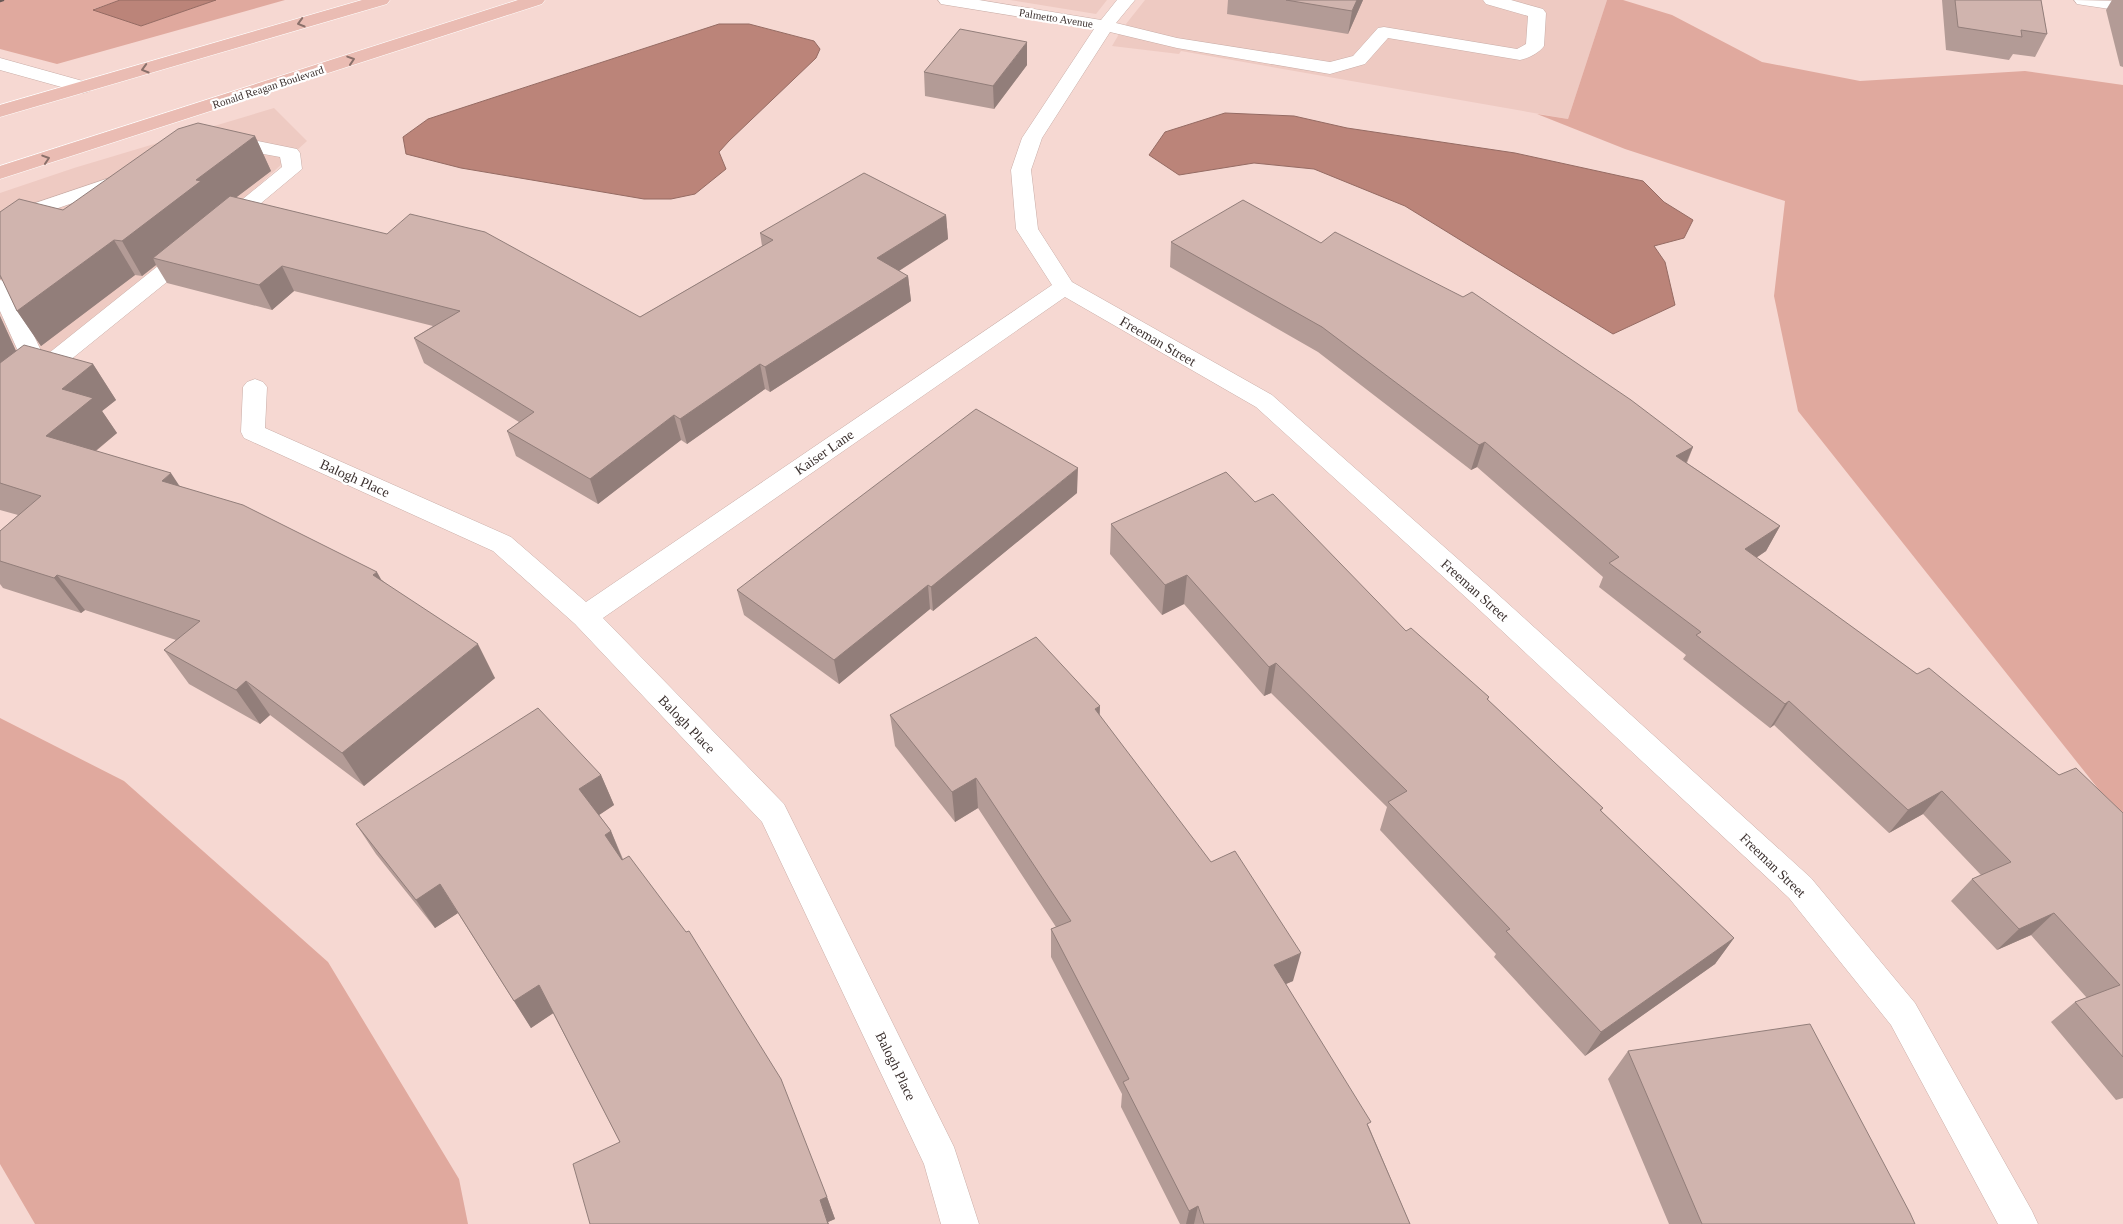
<svg xmlns="http://www.w3.org/2000/svg" width="2123" height="1224" font-family="'Times New Roman',serif">
<rect width="100%" height="100%" fill="#f6d8d2"/>
<path fill="#eecac2" d="M1010 0H1107L1096 14Z
M1145 0H1607L1568 119 1181 51 1179 54 1112 46 1122 29Z
M274 108 307 141 145 289 0 401V193L74 168Z"/>
<path fill="#e0a99e" d="M0 0H120L94 9 141 26 216 0H285L57 64 0 49Z
M1607 0H1623L1672 15 1762 62 1860 81 2025 71 2123 85V820L1798 411 1774 296 1785 201 1625 149 1537 114 1568 119Z
M0 718 124 781 328 962 459 1179 468 1224H35L0 1164Z"/>
<path fill="#bb8479" stroke="#956b63" d="M120 0H216L141 26 93 10Z
M719 24H749L814 41 820 49 816 58 729 141 719 152 726 169 695 194 671 199H644L461 168 406 154 403 137 428 119Z
M1225 113 1294 116 1347 128 1515 153 1643 181 1664 202 1693 220 1684 238 1654 246 1665 262 1675 305 1613 334 1405 206 1314 169 1254 163 1179 175 1149 155 1165 132Z"/>
<g fill="none" stroke-linecap="round" stroke-linejoin="round">
<g stroke="#c9ada7" stroke-width="1">
<path id="minor" d="M938 0H979L1101 20 1117 0H1135L1116 23 1177 38 1330 62 1353 56 1378 28 1384 27 1517 49 1526 44 1528 16 1486 4 1483 0H1511L1543 9 1546 13 1544 46C1539 53 1529 58 1520 60L1388 38 1365 64 1330 74 1177 48 1110 32 1042 138 1031 170 1038 229 1072 282 1272 395 1492 589 1811 878 1915 1003 2032 1211 2038 1224H1998L1891 1025 1789 898 1472 603 1256 407 1065 297 603 618 784 804 954 1147 979 1224H941L924 1164 762 822 575 624 493 551 244 438 241 432 243 387 247 382 255 379 263 382 267 387 265 428 511 537 586 602 1052 285 1016 229 1011 170 1022 138 1094 29 947 5 941 4Z
M2074 0 2123 1V11L2083 5 2077 4Z
M0 58 90 83 92 87 90 91 83 93 0 70Z
M248 139 297 149 300 153 302 169 230 229 223 231 216 229 212 225 216 221 282 167 280 157 248 151 222 154 215 152 212 148 215 144Z
M124 173 131 175 134 179 131 183 0 228V215Z
M191 245 199 246 202 251 199 256 48 378 15 404 0 409V391L27 371 0 311V280L8 282 11 287 44 357 183 246Z"/>
</g>
<g stroke="#fff" stroke-width="1">
<path id="major" d="M362 0H390L387 4 0 117V105Z
M518 0H545L542 4 0 179V166Z"/>
</g>
<use href="#minor" fill="#fff" fill-rule="evenodd"/>
<use href="#major" fill="#eabcb3" fill-rule="evenodd"/>
<path stroke="#695a57" stroke-width="2.5" d="M0 1 3 0"/>
</g>
<path fill="#b39b96" d="M1228 0H1363L1348 34 1227 14Z
M1942 0H2041L2047 34 2035 57 2013 54 2009 60 1946 50Z
M2112 0H2123V67L2120 66 2106 10Z
M1027 65 994 109 925 96 924 72Z
M255 136 271 171 235 198 640 317 762 246 760 233 946 215 948 239 899 271 908 276 911 301 770 392 765 389 687 444 681 440 598 504 516 456 507 431 519 422 424 363 414 338 433 326 294 291 272 310 167 283 156 265 142 276 135 275 41 346 17 311 2 279H0V212L63 210Z
M1171 242 1693 447 1687 463 1780 526 1766 551 1756 558 1917 674 2059 775 2123 813V1098L2116 1100 2051 1022 2075 1002 2087 998 2031 935 1997 950 1951 901 1972 879 1981 875 1923 814 1889 833 1774 725 1770 728 1683 659 1686 655 1599 587 1603 577 1477 467 1471 470 1318 352 1170 267Z
M0 316 16 351 93 364 116 400 102 411 117 433 96 451 180 486 382 580 495 678 364 786 270 715 260 724 189 684 164 650 176 640 85 610 81 613 3 588 0 584V531L18 515 0 510Z
M1077 493 933 611 930 609 839 684 744 615 737 590Z
M1255 502 1406 631 1489 697 1488 700 1603 808 1601 811 1734 938 1715 964 1585 1056 1494 957 1496 954 1380 830 1387 807 1271 693 1264 696 1184 604 1162 615 1110 554 1111 524Z
M890 715 1100 716 1293 981 1286 984 1369 1127 1410 1224H1180L1121 1107 1122 1094 1051 957V929L1056 927 978 808 955 822 895 746Z
M601 775 614 805 599 815 611 831 623 859 827 1197 835 1219 828 1222 620 1142 553 1013 531 1028 458 913 435 928 376 854 356 824Z
M1628 1051 1915 1224H1669L1608 1079Z"/>
<path fill="#927e7a" d="M1357 0H1363L1348 34 1352 11Z
M1027 42V65L994 109 993 86Z
M255 136 271 171 217 212 153 258 156 265 142 276 122 241 196 180Z
M946 215 948 239 880 283 877 258Z
M114 240 135 275 41 346 17 311Z
M282 266 294 291 272 310 259 285Z
M908 276 911 301 770 392 765 367Z
M0 316 21 362 0 389Z
M93 364 116 400 102 411 117 433 71 471 46 436 62 389Z
M760 364 765 389 687 444 680 419Z
M674 415 681 440 598 504 590 479Z
M1485 442 1477 467 1471 470 1479 445Z
M1693 447 1682 472 1676 456Z
M1078 468 1077 493 933 611 931 587Z
M171 473 194 508 162 481Z
M1780 526 1766 551 1732 574 1745 549Z
M377 572 396 606 373 575Z
M57 575 85 610 81 613 54 578Z
M1187 575 1184 604 1162 615 1165 585Z
M928 585 930 609 839 684 834 660Z
M478 644 495 678 364 786 342 753Z
M1276 663 1271 693 1264 696 1269 667Z
M246 681 270 715 260 724 236 690Z
M1789 701 1774 725 1770 728 1785 704Z
M1100 706 1099 737 1095 709Z
M601 775 614 805 593 819 579 789Z
M976 778 978 808 955 822 952 792Z
M1942 791 1923 814 1889 833 1908 810Z
M611 831 623 861 618 865 605 835Z
M440 884 458 913 435 928 416 900Z
M2054 913 2031 935 1997 950 2019 929Z
M1734 938 1715 964 1585 1056 1601 1032Z
M1301 953 1293 981 1267 992 1274 965Z
M539 985 555 1012 531 1028 514 1001Z
M827 1197 835 1219 828 1222 829 1224H828L820 1200Z
M1198 1206 1194 1224H1186L1189 1211Z"/>
<path fill="#d0b4ae" stroke="#927e7a" d="M1286 0H1357L1352 11Z
M1955 0H2041L2047 34 2021 30 2022 37 1958 27Z
M960 29 1027 42 993 86 924 72Z
M198 123 255 136 196 180 201 181 122 241 114 240 17 311 0 275V212L19 199 63 210 178 129Z
M864 173 946 215 877 258 908 276 765 367 760 364 680 419 674 415 590 479 507 431 534 412 414 338 460 311 282 266 259 285 153 258 230 196 387 234 410 214 485 232 640 317 773 240 760 233Z
M1243 200 1321 243 1335 232 1463 297 1472 292 1631 400 1693 447 1676 456 1780 526 1745 549 1917 674 1929 668 2059 775 2076 768 2123 813V1057L2075 1002 2120 985 2054 913 2019 929 1972 879 2011 862 1942 791 1908 810 1789 701 1785 704 1696 635 1701 632 1609 563 1619 557 1485 442 1479 445 1322 327 1171 242Z
M24 345 93 364 62 389 93 398 46 436 171 473 162 481 243 505 377 572 373 575 478 644 342 753 246 681 236 690 164 650 200 621 57 575 54 578 0 561V531L41 496 0 483V363Z
M976 409 1078 468 931 587 928 585 834 660 737 590Z
M1226 472 1255 502 1273 494 1406 631 1411 628 1489 697 1487 699 1603 808 1600 810 1734 938 1601 1032 1506 931 1510 929 1388 802 1407 791 1276 663 1269 667 1187 575 1165 585 1111 524Z
M1036 637 1100 706 1095 709 1211 862 1235 851 1301 953 1274 965 1371 1122 1367 1124 1410 1224H1204L1198 1206 1189 1211 1123 1082 1129 1079 1051 929 1071 921 976 778 952 792 890 715Z
M538 708 601 775 579 789 611 831 605 835 622 860 629 856 686 932 689 931 781 1079 827 1197 820 1200 828 1224H590L573 1164 620 1142 539 985 514 1001 440 884 416 900 356 824Z
M1810 1024 1910 1213 1915 1224H1702L1628 1051Z"/>
<defs><path id="oneway-chevron" d="M-2-3.5L2.5 0L-2 3.5" fill="none" stroke-width="1.6" stroke-linecap="round" stroke-linejoin="round" transform="scale(1.25)"/></defs>
<g stroke="#8a706a">
<use href="#oneway-chevron" transform="translate(301 23) rotate(164)"/>
<use href="#oneway-chevron" transform="translate(351 60) rotate(-18)"/>
<use href="#oneway-chevron" transform="translate(145 69) rotate(164)"/>
<use href="#oneway-chevron" transform="translate(46 159) rotate(-18)"/>
</g>
<g text-anchor="middle" stroke-width="4.5" stroke-linejoin="round" paint-order="stroke">
<g font-size="11" fill="#3c312f" stroke="#fff">
<text transform="translate(1056 18) rotate(9)" y="4">Palmetto Avenue</text>
<text transform="translate(268 87) rotate(-18)" y="4">Ronald Reagan Boulevard</text>
</g>
<g font-size="14" fill="#3c312f" stroke="#fff">
<text transform="translate(1158 341) rotate(30)" y="5">Freeman Street</text>
<text transform="translate(824 452) rotate(-35)" y="5">Kaiser Lane</text>
<text transform="translate(355 478) rotate(24)" y="5">Balogh Place</text>
<text transform="translate(1475 590) rotate(42)" y="5">Freeman Street</text>
<text transform="translate(687 724) rotate(46)" y="5">Balogh Place</text>
<text transform="translate(1773 865) rotate(44)" y="5">Freeman Street</text>
<text transform="translate(896 1066) rotate(64)" y="5">Balogh Place</text>
</g>
</g>
</svg>
